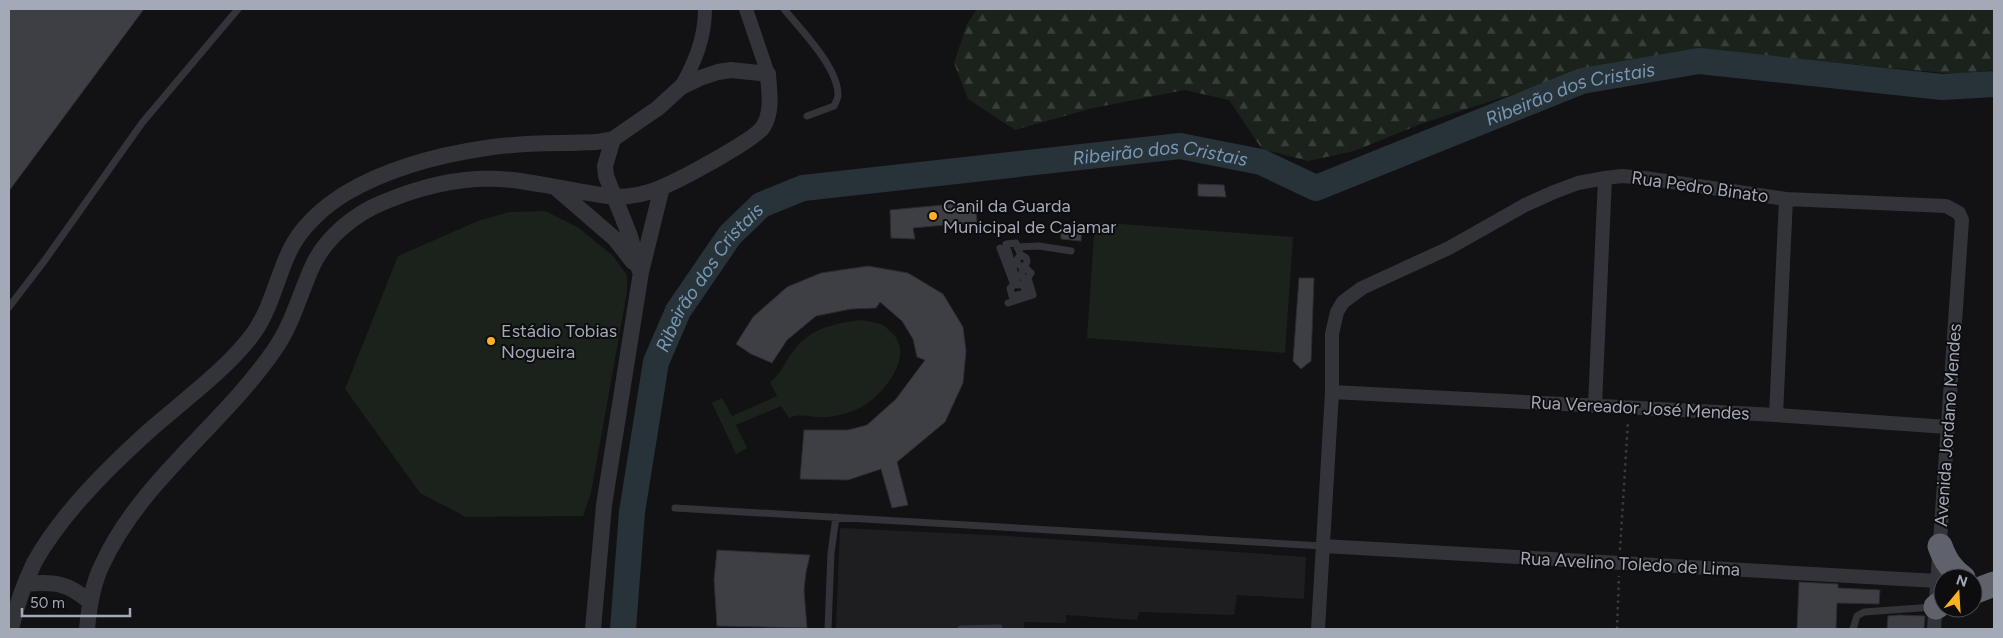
<svg xmlns="http://www.w3.org/2000/svg" width="2003" height="638" font-family="Figtree,sans-serif">
<defs>
<pattern id="forest-firs" width="22" height="20" patternUnits="userSpaceOnUse" patternTransform="scale(1.25)"><rect width="22" height="20" fill="#1a221b"/><path d="M5 1l3.5 6h-7zM16 11l3.5 6h-7z" fill="#383f3a"/></pattern>
</defs>
<rect width="100%" height="100%" fill="#121214"/>
<path fill="#1e1e21" d="M840 528 1009 536 1306 557 1304 599 1237 595 1234 615 1139 612 1137 620 1066 615V623L1024 622V629H836Z"/>
<path fill="url(#forest-firs)" d="M977 9H1994V70L1956 74 1818 61 1614 62 1426 122 1354 151 1308 161 1262 149 1229 100 1185 90 1093 108 1015 130 968 99 954 63 967 24Z"/>
<path fill="#1a221b" d="M545 211 579 228 613 256 627 275V292L591 493 583 516 466 517 420 493 345 389 398 256 478 221 509 212Z
M1095 222 1293 237 1285 353 1087 338Z
M861 320C867 321 874 322 880 324 885 325 888 330 892 333 915 355 884 394 863 406 851 413 834 418 819 417 809 417 799 413 789 418L781 406 736 425 747 448 736 454 712 403 722 398 732 416 777 396 770 382C779 376 785 363 791 354 809 328 832 324 861 320Z"/>
<g fill="none" stroke-linecap="round" stroke-linejoin="round">
<path stroke="#283239" stroke-width="26" id="s1" d="M623 629 632 512 656 362 678 311 730 235 761 205 803 188 1180 146 1261 162 1316 188 1582 81 1699 61 1942 87 1994 84"/>
</g>
<path fill="#3e3f44" stroke="#2c2c30" d="M9 9H144L9 191Z
M1198 184 1224 185 1226 197 1198 196Z
M975 202 977 222 913 228 915 239 891 238 890 210Z
M1061 224H1082L1081 241 1061 239Z
M868 266 908 273 943 294 963 327 966 351 963 383 945 422 897 462 908 505 892 508 881 469 848 480 800 479 804 430H848L867 425 896 399 925 360 917 357 913 339 902 321 880 302 876 308 851 309 816 316 787 340 772 363 751 354 736 344 753 317 787 287 821 273Z
M1299 278H1314L1311 361 1301 369 1293 361Z
M717 550 810 555 806 572 804 590 807 628 717 626 714 580Z
M1799 582 1838 584V588L1880 590 1879 604 1837 603 1836 629H1797Z
M1899 615 1925 616 1924 629H1887L1888 616Z"/>
<g fill="none" stroke-linecap="round" stroke-linejoin="round">
<path stroke="#393b41" stroke-width="2.5" stroke-dasharray="2.5 4" stroke-linecap="butt" d="M1620 550 1628 421
M1617 629 1619 576"/>
<path stroke="#33343a" stroke-width="7" d="M784 9C801 30 838 67 838 95 838 98 836 102 834 106L807 116
M1017 247 1039 246 1071 251
M1000 248 1014 285 1010 288 1012 296 1026 293 1023 284 1018 285 1006 244 1016 243 1021 256
M1017 261a5 5 0 1 1 10 0a5 5 0 1 1-10 0Z
M1024 266 1031 273 1028 278H1024L1021 275Z
M1008 303 1033 295 1028 278
M9 307 45 260 142 123 238 9
M675 508 1323 546
M828 629 831 553 836 517
M961 629 999 628
M1853 629 1857 616 1864 612 1933 607"/>
<path stroke="#33343a" stroke-width="14" d="M746 9 768 74
M681 87C695 62 705 38 705 9
M1332 392 1776 415 1947 427
M1595 405 1605 178
M1776 415 1786 199
M1323 546 1937 581
M1318 629 1332 392V334L1337 312 1343 302 1362 288 1449 248 1525 205 1554 192 1578 183 1605 178 1622 176 1645 178 1786 199 1946 206 1959 213 1962 220 1934 629"/>
<path stroke="#33343a" stroke-width="16" d="M556 188 615 239 633 262
M25 584C54 581 68 583 90 602
M11 629C16 607 24 584 34 563 61 514 109 467 150 430 184 400 222 373 250 338 270 313 276 280 289 252 300 228 323 207 346 193 387 169 438 155 486 148 522 142 560 144 597 142L613 139
M87 629C89 608 92 585 102 565 141 480 223 425 275 349 293 323 300 293 313 265 326 237 356 213 384 202 424 185 469 175 512 180 547 184 581 193 615 197 631 197 646 194 660 188 678 181 755 140 763 127 773 112 769 91 768 74L731 70 718 72 700 78 681 87 658 108 613 139 605 166 606 176 630 236 639 269 641 272
M593 629 604 505 641 272 662 187"/>
<path stroke="#5f626b" stroke-width="25" d="M1940 546C1945 560 1951 569 1963 578
M1973 592 1994 584
M1936 607 1943 602"/>
</g>
<g fill="#feb120" stroke="#0d0d0f" stroke-width="2">
<circle cx="933" cy="216" r="5"/>
<circle cx="491" cy="341" r="5"/>
</g>
<g text-anchor="middle" stroke-width="4" stroke-linejoin="round" paint-order="stroke">
<g font-size="18" fill="#a3a9b6" stroke="#0d0d0f">
<text transform="translate(1700 187) rotate(8)" y="6">Rua Pedro Binato</text>
<text transform="translate(1640 408) rotate(3)" y="6">Rua Vereador José Mendes</text>
<text transform="translate(1948 425) rotate(-86)" y="6">Avenida Jordano Mendes</text>
<text transform="translate(1630 564) rotate(3)" y="6">Rua Avelino Toledo de Lima</text>
</g>
<g font-size="18" fill="#a3a9b6" stroke="#0d0d0f" text-anchor="start">
<text x="943" y="212">Canil da Guarda<tspan x="943" dy="21">Municipal de Cajamar</tspan></text>
<text x="501" y="337">Estádio Tobias<tspan x="501" dy="21">Nogueira</tspan></text>
</g>
<g font-size="19" font-style="italic" fill="#7798b4" stroke="#0d0d0f">
<text dy="7" stroke="none"><textPath href="#s1" startOffset="1300">Ribeirão dos Cristais</textPath></text>
<text dy="7" stroke="none"><textPath href="#s1" startOffset="865">Ribeirão dos Cristais</textPath></text>
<text dy="7" stroke="none"><textPath href="#s1" startOffset="370">Ribeirão dos Cristais</textPath></text>
</g>
</g>
<rect width="2003" height="638" fill="none" stroke="#a3a9b6" stroke-width="20"/>
<g transform="translate(1958 593) rotate(18)"><circle r="24" fill="#0d0d0f" stroke="#494b52"/>
<path d="M0-4L9 19L0 12L-9 19Z" fill="#feb120"/>
<text y="-8" font-size="14" font-weight="bold" text-anchor="middle" fill="#a3a9b6">N</text>
</g>
<path d="M22 608v8h108v-8" fill="none" stroke="#a3a9b6" stroke-width="2.5"/>
<text x="30" y="608" font-size="15" fill="#a3a9b6" stroke="#0d0d0f" stroke-width="4" paint-order="stroke">50 m</text>
</svg>
